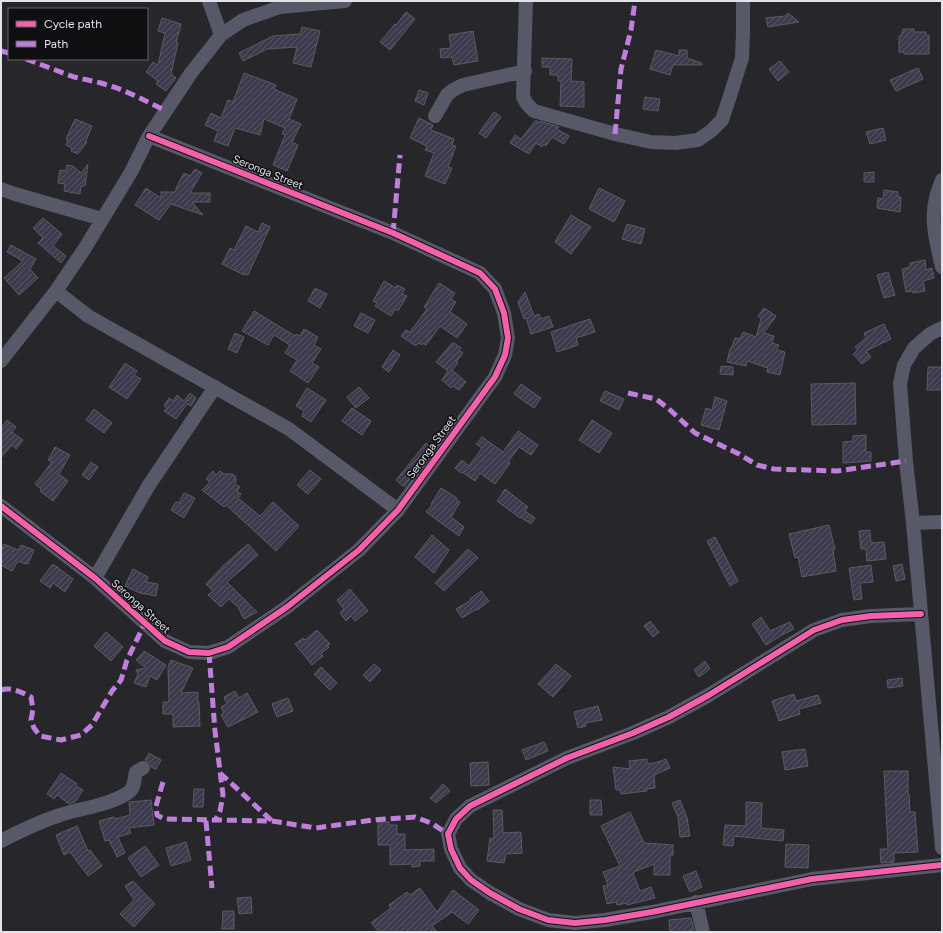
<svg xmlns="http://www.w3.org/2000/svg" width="943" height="933" font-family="Figtree,sans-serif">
<defs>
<pattern id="building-hatch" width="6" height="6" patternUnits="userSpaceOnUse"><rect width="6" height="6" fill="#3c3b4d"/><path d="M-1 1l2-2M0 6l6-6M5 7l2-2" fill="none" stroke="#585767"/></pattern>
</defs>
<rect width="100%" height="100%" fill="#27272b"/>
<path fill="url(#building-hatch)" stroke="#5b5c5f" d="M406 12 415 19 390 50 380 42 395 24 396 25Z
M788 13 799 22 768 27 766 18 785 16Z
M162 18 181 24 176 43H178L171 74 176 78 166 91 156 84 158 81 146 72 153 62 158 65 165 33 158 31Z
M302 27 320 31 311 67 293 63 297 47 267 49 243 61 239 53 273 36 300 34Z
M903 29H914V32H926V35H929V54H904V52H899V36H901Z
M473 31 478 61 454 65 452 57 441 58 440 49 451 48 449 35Z
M656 50 679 56V50H687V58L702 63V65H673L670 75 650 69Z
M542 58 572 59 571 81 584 82V107L560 106 561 81H558V75H550V67H542Z
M780 61 789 72 778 81 769 69Z
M918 68 923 79 896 91 890 80Z
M244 73 276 85 274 89 297 99 289 119 301 124 292 142 298 145 287 171 273 165 285 135 282 134 285 128 264 119 260 135 235 128 228 146 214 141 218 131 205 125 211 113 221 118 228 100 233 102Z
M419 90 428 93 424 105 415 101Z
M645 97 660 99 658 111 643 109Z
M494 112 501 117 486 138 479 133Z
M419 118 433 125 431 130 454 139 452 145 456 146 448 167 452 168 445 184 425 176 434 153 425 150 427 146 410 138Z
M75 119 92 126 86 141 87 142 78 154 71 151 72 148 66 145 68 140 66 139Z
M536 120 539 123 540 121 559 127 557 129 569 136 564 144 552 137 546 146 544 144 542 147 536 143 529 154 510 143 515 135 521 139Z
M883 128 886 140 870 144 866 132Z
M88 164 85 186H81L80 194 64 191 65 184 58 183 60 170 66 171 67 165 73 166 81 173Z
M195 169 202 173 190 193H210V202H192L203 215 171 204 159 220 135 205 146 188 161 198V192H175L178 184 184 173 190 176Z
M874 172V182H864V173Z
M599 188 625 201 614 222 589 209Z
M884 190 898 192V197H901L900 212 877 208 878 198 883 199Z
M571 215 591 227 571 254 555 242Z
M43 218 62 234 53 246 66 256 61 263 38 243 43 238 33 228Z
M262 223 270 227 248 275 245 274 244 275 222 264 230 248 234 250 246 226 258 232Z
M627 224 645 229 641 244 622 239Z
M11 245 36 259 30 269 38 278 19 295 4 278 23 261 7 252Z
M925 260 926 270 932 268 934 278 923 281 925 291 913 293V291L906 292 902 269 910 267V263Z
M888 272 895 295 884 298 877 275Z
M384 281 396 288 397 285 405 289 402 294 407 296 398 311 395 309 391 316 375 306 377 303 373 301Z
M439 283 455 293 451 299 456 302 450 312 467 324 457 338 440 326 426 345 423 343 422 345 419 343 417 345H414L401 336 406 330 410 332 427 309 424 307Z
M315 288 327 294 320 308 308 301Z
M525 292 534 316 539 314 541 319 549 316 553 327 531 334 526 318 524 319 518 302Z
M764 308 776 316 764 333 774 336 772 343 779 345 777 350 785 352 780 375 767 372 768 368 747 361 746 366 727 362 730 349H731L735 338 740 339 743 332 756 337 761 319 758 316Z
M254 311 295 336 296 334 300 336 304 329 318 337 314 345 321 349 312 363 319 367 308 383 290 371 297 360 285 353 290 345 274 335 268 345 242 331Z
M361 313 375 320 368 333 354 326Z
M590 319 595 332 576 338 578 345 557 352 551 332Z
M884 324 891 339 866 351 871 357 862 364 853 354 858 350 855 347 866 338 864 333Z
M235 333 244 337 237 353 228 349Z
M453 342 461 348 459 350 463 353 456 362 458 363 452 370 466 382 459 390 453 386 451 388 442 380 448 371 436 362Z
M393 350 400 355 389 372 382 367Z
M125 363 137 371 134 375 141 379 127 399 109 387Z
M721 366 733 367V375L720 374Z
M928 367H942V390H927Z
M855 383 856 424 812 425 811 384Z
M521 384 541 398 534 408 514 394Z
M359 387 369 398 356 408 347 397Z
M307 388 326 400 311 422 302 416 304 411 296 406Z
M605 391 624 399 619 410 600 401Z
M190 393 196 398 191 406 187 404 176 419 164 411 167 408 164 406 169 398 173 401 177 395 184 401Z
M715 397 727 401 719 430 701 425 706 408 712 410Z
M352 408 371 421 362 435 342 421Z
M94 409 112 423 104 433 86 420Z
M7 420 16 427 12 432 23 440 16 449 12 445 1 458V428Z
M592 420 612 433 599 453 579 440Z
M518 431 538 445 531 455 519 447 508 462 510 463 495 484 480 473 475 481 462 472 461 473 455 468 462 460 469 466 482 448 476 444 482 437 503 452Z
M866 435V452H871V461L843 463V442L853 441V436Z
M426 443 432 448 404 487 396 480Z
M55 447 70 455 59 474 68 481 53 501 40 491 41 489 35 484 52 462 48 460Z
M91 462 98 467 89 480 82 475Z
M310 470 321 479 308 494 297 485Z
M213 471 216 475 220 471 224 474H232L235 476 236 479 235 484 240 487 237 491 241 494 238 498 260 516 273 502 299 526 276 551 226 505 224 507 202 490 210 482 206 479Z
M441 488 457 498 456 500 460 502 451 517 464 527 459 536 426 512 432 505 431 504Z
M505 489 528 507 525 511 535 518 531 524 520 517V518L497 501Z
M184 493 195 498 184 518 171 510 176 502 179 503Z
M829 525 835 549 833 550 836 571 802 577 798 557 795 558 789 534Z
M870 530 871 543 884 542 886 559 867 561 866 549H861L859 531Z
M432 535 449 550 434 573 415 557Z
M715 537 738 581 730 586 707 541Z
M4 544 18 550 21 545 34 550 28 564 26 563 25 564 18 561 12 571 1 565V551Z
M248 544 258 555 227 582 257 612 244 619 238 607 229 599 221 607 208 595 213 591 206 584 224 565Z
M468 549 478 558 444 591 435 583Z
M53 564 73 579 65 592 53 583 50 588 40 581Z
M902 564 905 579 896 581 893 566Z
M871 565 873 582 860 583 862 599 854 600 849 568Z
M133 569 148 577 146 582 158 584 156 596 140 593 125 586Z
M350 589 368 611 355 621 351 616 346 621 340 613 344 609 337 600Z
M481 591 489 601 478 610 477 609 462 618 456 609 471 600 470 599Z
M761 617 770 631 790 622 794 629 782 635 766 645 752 624Z
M650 621 659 632 653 637 644 626Z
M317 630 330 644 327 646 329 647 321 654 323 656 312 665 295 644 303 638 305 640Z
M106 632 123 647 111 661 94 646Z
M144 651 166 665 157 680 150 676 146 687 134 683 138 674 136 670 146 668 136 660Z
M171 660 193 668 181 693 198 692V702H199L200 726 173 727V714H163V702H169L168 667Z
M705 661 710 669 699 677 694 670Z
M374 664 381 670 370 682 363 675Z
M556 664 571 676 553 697 538 684Z
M321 667 337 683 330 690 314 674Z
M902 678 903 686 888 688 887 680Z
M235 691 239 698 247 693 258 712 228 727 221 715 224 713 221 707 227 704 224 697Z
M794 694 796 701 818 695 821 703 799 709 800 714 779 721 772 701Z
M288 698 293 711 277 717 272 704Z
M598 706 602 720 585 723 586 726 578 728 574 712Z
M544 742 548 751 526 760 522 750Z
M805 749 808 766 785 770 782 752Z
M149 753 161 760 156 769 151 767 150 763 145 760Z
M647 759V764L658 762 666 759 670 768 654 775 655 788 646 789 647 791 621 794 620 790H616L613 767 630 769 629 761Z
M488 762 489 785 471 786 470 763Z
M884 771H908V794H909L910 812H915L918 852 894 853V862L881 863 880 849H888Z
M61 773 77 784 76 786 83 790 75 802 69 804 57 795 54 799 47 794Z
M443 784 450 791 436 803 430 798Z
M194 789H204L203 807H193Z
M151 800 154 825 129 828 131 833 118 837 125 853 117 857 109 840 105 841 99 821 114 817 115 819 130 815 129 802Z
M590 800H601L602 815H590Z
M680 800 687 818 690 836 680 837 678 817 672 803Z
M746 802 762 803 761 828 784 830 783 841 734 836 733 846 723 845 725 825 746 826Z
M493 810H502L503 833 521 832 522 853 506 854 504 863 487 861 490 838 494 839Z
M630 812 644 843 673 845V855H670V875H654V864L634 872 633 873 640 891 651 887 655 898 627 905V903L617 905 616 902 607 904 603 886 608 885 603 872 620 866 601 826Z
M378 822H389V825H397V834H405V850L434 849V861H420V866L412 867V864L390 865V845H378Z
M77 826 88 851 90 850 102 866 88 876 70 852 64 855 56 835Z
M186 842 191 860 171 866 166 848Z
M786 844 809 845 808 868 785 867Z
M145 846 159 865 141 877 128 858Z
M696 871 702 887 690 892 683 876Z
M133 881 155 904 134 927 120 914 134 900 125 886Z
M420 888 437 912 453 890 479 910 468 924 452 912 432 926 437 932H379L371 923 391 908 389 905 407 892 410 895Z
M251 897 252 913 239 914 237 898Z
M223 911H234V929H222Z
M691 918 694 930H690V932H670L669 920Z"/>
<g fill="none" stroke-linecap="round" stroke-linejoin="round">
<path stroke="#575868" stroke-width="14" d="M209 1 221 35
M526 1 523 97 527 104 534 111 615 134 651 142 675 143 698 140 711 131 722 120 729 99 742 58 743 33V1
M435 116 447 95 453 90 463 85 525 71
M942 180C940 186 937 192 936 198 930 220 937 245 942 267
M1 189 15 194 102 219
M56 291 88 316 289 429 398 510
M942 328 930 334 914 348 904 365 900 384 906 461 913 523 942 848
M1 361 56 291 85 248 131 172 149 136 191 73 221 35 243 20 280 7 345 1
M1 506 95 578 165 641 189 652 209 653 228 647 287 607 359 550 398 510 495 377 505 355 508 338 504 313 495 289 480 273 393 233 149 136
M913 523 942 522
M95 578 149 485 215 387
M921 614 871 616 842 620 814 630 709 695 669 717 633 733 567 758 470 806 456 819 448 834 451 849 460 868 471 880 490 893 519 909 548 920 575 923 605 920 652 912 812 879 942 865
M1 841C20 831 39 822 60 815 81 808 111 805 129 792 135 788 134 779 136 772L143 768
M696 902 703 932"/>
<path stroke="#c07fdc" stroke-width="5" stroke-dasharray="10 5" stroke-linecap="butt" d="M1 51 9 53
M26 59 74 77 101 83 117 88 136 96 166 111
M615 134 621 69 631 30 635 1
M393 233 400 155
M628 393 656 399 669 409 695 433 739 454 757 465 774 469 837 471 906 461
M209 653 215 731 223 795 220 811 215 821
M1 690C12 687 21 692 31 697L33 709 31 720 34 728 40 736 61 740 81 735 92 725 112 691 121 680 127 660 145 623
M220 773 272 821
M163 782 156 806 157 815 164 819 272 821 316 828 373 820 415 817 431 823 448 834
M206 821 212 888"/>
<g stroke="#0f0f12" stroke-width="8">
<path id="cycleway" d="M1 506 95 578 165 641 189 652 209 653 228 647 287 607 359 550 398 510 495 377 505 355 508 338 504 313 495 289 480 273 393 233 149 136
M921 614 871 616 842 620 814 630 709 695 669 717 633 733 567 758 470 806 456 819 448 834 451 849 460 868 471 880 490 893 519 909 548 920 575 923 605 920 652 912 812 879 942 865"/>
</g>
<use href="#cycleway" stroke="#f560ab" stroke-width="6"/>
</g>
<g text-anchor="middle" stroke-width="3" stroke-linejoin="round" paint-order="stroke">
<g font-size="11" fill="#e3e4e9" stroke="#0f0f12">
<text transform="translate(268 172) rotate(22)" y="4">Seronga Street</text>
<text transform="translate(431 447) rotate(-54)" y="4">Seronga Street</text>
<text transform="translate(141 606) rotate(42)" y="4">Seronga Street</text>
</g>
</g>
<rect width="943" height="933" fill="none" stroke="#e3e4e9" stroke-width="4"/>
<rect x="8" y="8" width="140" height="52" fill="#0f0f12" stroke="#646468"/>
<rect x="16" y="21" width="20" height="6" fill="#f560ab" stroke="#646468"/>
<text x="44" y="28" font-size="12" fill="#e3e4e9">Cycle path</text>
<rect x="16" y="41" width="20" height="6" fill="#c07fdc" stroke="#646468"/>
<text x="44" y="48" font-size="12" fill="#e3e4e9">Path</text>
</svg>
